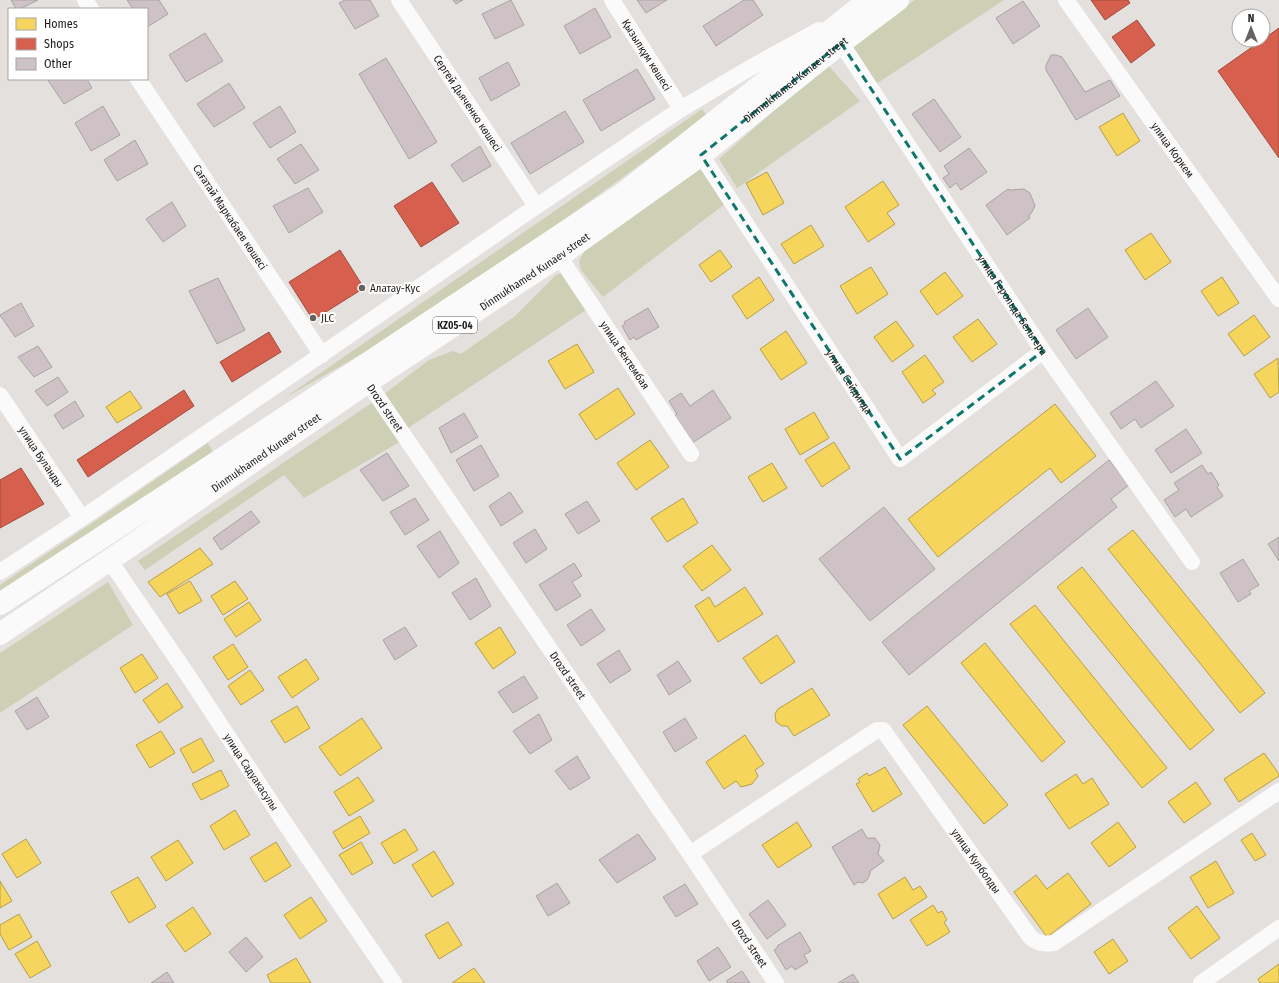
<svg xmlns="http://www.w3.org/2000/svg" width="1279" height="983" font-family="'Fira Sans Condensed',sans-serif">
<rect width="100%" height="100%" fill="#e4e0de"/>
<path fill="#cdd0b5" d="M915 0H1004L870 88 844 48Z
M827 64 860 101 737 188 719 159Z
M702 109 707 116 565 219 390 338 283 399Z
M707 164 730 200 603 297 581 270 579 261 586 248Z
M568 269 592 306 402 432 406 438 304 498 284 475 145 570 138 561 379 398 429 360 453 351 461 354 515 316 555 276Z
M208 443 214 454 0 595V585L107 513Z
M108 582 133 625 0 713V653Z"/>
<path fill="#f6d55c" stroke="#b69e49" d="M1123 113 1140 141 1117 156 1099 127Z
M767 172 784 203 763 215 746 183Z
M883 181 899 205 887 213 895 224 868 242 845 207Z
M811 225 824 246 794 264 781 244Z
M1151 233 1171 262 1145 280 1125 250Z
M720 250 732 267 711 282 699 265Z
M871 267 888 294 857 314 840 286Z
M945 272 963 296 937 315 920 291Z
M759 277 774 300 747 319 732 296Z
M1222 277 1239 303 1218 316 1201 291Z
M1254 315 1270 337 1244 356 1228 334Z
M978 319 997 344 972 362 953 337Z
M896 321 914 346 892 362 874 337Z
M786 331 807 363 781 380 760 349Z
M577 344 594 372 565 389 548 361Z
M925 355 944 382 932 390 936 394 923 403 902 372Z
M1278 358 1279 392 1270 398 1254 374Z
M618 388 635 414 596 440 579 414Z
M130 391 142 408 117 423 106 407Z
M1055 404 1096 456 1061 483 1050 468 938 557 908 519Z
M814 412 829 438 800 455 785 429Z
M650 440 669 467 636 490 617 463Z
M834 442 850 468 822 487 805 460Z
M772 463 787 488 763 502 748 477Z
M683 498 698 523 667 542 651 518Z
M1133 530 1265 693 1240 713 1108 549Z
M712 545 731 570 702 591 683 566Z
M200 548 213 564 160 597 148 582Z
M1082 567 1214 730 1190 750 1057 587Z
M190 581 202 601 179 614 167 594Z
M235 581 248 599 223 615 211 596Z
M745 587 763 614 718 642 695 606 709 597 715 607Z
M249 602 261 620 236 637 224 619Z
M1035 605 1167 768 1142 788 1010 624Z
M500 627 516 653 493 669 475 643Z
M777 635 795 662 761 684 743 658Z
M985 643 1065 742 1042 762 961 663Z
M233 644 248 667 228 680 213 657Z
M142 654 158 678 135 693 120 668Z
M306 659 319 679 292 698 278 677Z
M250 670 264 690 241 705 228 686Z
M167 683 183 707 159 723 143 700Z
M812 688 830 715 794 736 787 726H782L776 722 775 714 778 709Z
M297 706 310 728 285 743 271 721Z
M927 706 1008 805 984 824 903 725Z
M362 718 382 748 340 776 319 747Z
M161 731 175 753 150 768 136 745Z
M745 735 764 764 755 770 758 776 752 784 741 787 736 781 724 789 706 762Z
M201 738 214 761 193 773 180 749Z
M1264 753 1279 774V776L1239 802 1224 779Z
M885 767 902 794 873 812 856 784 860 782 858 779 867 773 869 776Z
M221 770 229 786 201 800 192 784Z
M1076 774 1083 784 1092 778 1109 804 1069 829 1045 794Z
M358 777 374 801 349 816 334 792Z
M1196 782 1211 804 1184 823 1168 802Z
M235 810 250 835 224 850 210 826Z
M360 816 370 833 343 849 333 832Z
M797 822 812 846 778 868 762 845Z
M1118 822 1136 847 1109 867 1091 843Z
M405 829 418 850 394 864 381 843Z
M1252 833 1266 855 1255 861 1241 840Z
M26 839 41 863 17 878 2 854Z
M178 840 193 863 166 881 151 857Z
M276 842 291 866 265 882 250 858Z
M361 842 373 863 352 875 339 855Z
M434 851 454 884 432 897 412 865Z
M1216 861 1234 893 1208 908 1190 877Z
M1068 873 1091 904 1047 937 1014 892 1036 875 1047 889Z
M138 877 156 907 129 923 111 892Z
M905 877 913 890 920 886 927 897 893 919 878 894Z
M0 881 12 901 0 908Z
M311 897 327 921 300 939 284 915Z
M933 905 938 913 942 911 947 920 944 922 950 932 927 946 910 920Z
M1197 906 1220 938 1191 959 1168 928Z
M193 907 211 934 185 952 166 925Z
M19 914 32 937 9 950 0 934V925Z
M448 922 462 945 439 959 425 935Z
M1113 939 1128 961 1109 974 1094 952Z
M37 941 51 966 30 978 15 954Z
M296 958 311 983H271L267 975Z
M1279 964V983H1260L1258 979Z
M474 968 485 983H452Z"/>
<path fill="#d6604d" stroke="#a04c3e" d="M1091 0H1128L1130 3 1105 20Z
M1137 20 1155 45 1131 63 1112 37Z
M1279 28V158L1218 71Z
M432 182 459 223 421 247 394 206Z
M340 250 364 288 313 320 289 282Z
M269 332 281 352 232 382 220 362Z
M184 390 194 406 88 477 77 460Z
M21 468 44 504 0 528V480Z"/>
<path fill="#cec2c6" stroke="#a7a4a4" d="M11 0H38L20 9H16Z
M127 0H159L168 14 147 27V9H133Z
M345 0H370L379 16 355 29 339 3Z
M453 0H463L456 4Z
M511 0 524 25 495 39 482 14Z
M637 0H667L646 13Z
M744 0H753L763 15 716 46 703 26Z
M1023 1 1040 26 1013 44 996 18Z
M595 8 611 37 580 54 564 26Z
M205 33 223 61 186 82 169 55Z
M1051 55H1056L1062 57 1085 92 1110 80 1120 96 1076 120 1046 70V65Z
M386 58 437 142 409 159 359 74Z
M508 62 520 85 491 101 479 78Z
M637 69 655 99 601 131 583 100Z
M47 79H87L92 88 64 104Z
M229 83 245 108 214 127 197 104Z
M934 99 961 137 940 152 912 114Z
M103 106 120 135 91 151 75 123Z
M280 106 296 132 270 148 253 123Z
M565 111 584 142 530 174 511 143Z
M135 140 148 164 117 181 104 160Z
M301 144 319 170 295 184 277 159Z
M480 146 491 166 463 182 451 165Z
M969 148 987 172 961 190 956 183 950 188 943 178 949 174 944 166Z
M308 188 323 212 289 233 273 206Z
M1008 189 1010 190 1024 189 1030 193 1035 206 1032 212 1029 216 1030 218 1007 235 986 205Z
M172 202 186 226 163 242 146 219Z
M218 278 245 330 217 344 189 291Z
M21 303 34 326 15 337 0 315Z
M648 308 659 327 636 340 634 337 630 340 622 326 625 324 624 322Z
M1088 308 1108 337 1076 359 1056 330Z
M38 346 52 367 34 377 18 357Z
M58 377 68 392 47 406 35 391Z
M1156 381 1174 406 1141 428 1135 419 1121 429 1110 413Z
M713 390 731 418 692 443 674 416 677 414 669 401 681 393 690 406Z
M75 401 84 416 63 429 54 415Z
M464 413 478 437 451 453 439 428Z
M1186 429 1202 453 1171 473 1155 450Z
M481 445 499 476 474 491 456 460Z
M387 453 409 486 383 501 360 470Z
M1109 460 1129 485 1111 499 1117 507 909 675 882 642Z
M1202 465 1208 474 1211 472 1219 485 1217 487 1223 496 1191 517 1186 509 1175 517 1164 500 1179 490 1174 483Z
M510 492 523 512 501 526 489 506Z
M415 498 429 520 405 535 390 512Z
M587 501 600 521 578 534 565 514Z
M884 507 935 569 870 621 819 559Z
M251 511 260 522 221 550 213 538Z
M535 529 547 549 526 563 513 543Z
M440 531 459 563 439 578 417 546Z
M1279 537V561L1268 544Z
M1243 559 1259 585 1249 591 1251 594 1238 602 1220 573Z
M574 563 582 576 572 582 581 596 556 611 539 585Z
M476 578 491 606 470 620 452 593Z
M591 609 605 630 581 646 567 625Z
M405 627 417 646 395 660 383 640Z
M619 650 631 670 610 683 597 664Z
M678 661 691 681 669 695 657 675Z
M524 676 538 698 513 713 498 692Z
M37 697 49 717 27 730 15 711Z
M539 714 552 740 530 754 513 731Z
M685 718 697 738 675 752 663 732Z
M577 756 590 778 570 790 555 771Z
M862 829 867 838H875L880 845 878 854 884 861 870 871V874L867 880 863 883 858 882 854 885 832 847Z
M638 834 656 859 617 883 599 860Z
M557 883 570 903 548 916 536 896Z
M685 884 698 904 676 917 663 897Z
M768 900 786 925 767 939 749 914Z
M800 932 811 951 804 955 808 962 795 970 792 966 786 970 774 950 778 947 777 946Z
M246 937 263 957 246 972 229 952Z
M718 947 731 967 709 981 697 961Z
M742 971 750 983H728L726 981Z
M167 972 174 983H151Z
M853 974 859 983H838Z"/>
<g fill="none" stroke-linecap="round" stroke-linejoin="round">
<g stroke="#fbfafa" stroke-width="16">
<path d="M85 0 91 9"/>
<path id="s1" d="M399 0 536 206"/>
<path id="s2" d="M612 0 681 109"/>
<path id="s3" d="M1066 0 1279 299"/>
<path id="s4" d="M841 43 1043 351 1192 562"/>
<path id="s5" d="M138 79 322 355"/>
<path id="s6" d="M701 155 900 459 1043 351"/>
<path id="s7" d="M559 256 691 454"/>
<path id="s8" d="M362 374 690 854 776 983"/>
<path id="s9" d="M0 395 82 518"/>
<path id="s10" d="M110 561 189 677 284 822 394 983"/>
<path d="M0 572 82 518 299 370 528 212 681 109 755 65 819 30"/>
<path id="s11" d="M690 854 877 730H883L1031 938C1039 944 1045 944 1054 943L1279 791"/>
<path d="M1201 983 1279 928"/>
</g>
<g stroke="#fbfafa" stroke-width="22">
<path d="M0 604 359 369 624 193 869 0"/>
<path id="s12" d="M0 634 129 547 368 382 559 256 701 155 841 43 898 0"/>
</g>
</g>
<path fill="none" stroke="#0f766e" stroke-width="3" stroke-dasharray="8 5" stroke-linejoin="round" d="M841 43 1043 351 900 459 701 155Z"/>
<g fill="#656260" stroke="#fff" stroke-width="1.5">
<circle cx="362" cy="288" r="4"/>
<circle cx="313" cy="318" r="4"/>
</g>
<g text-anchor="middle" stroke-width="4" stroke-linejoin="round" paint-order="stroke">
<rect fill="#fff" stroke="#646260" stroke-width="1" x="433" y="317" width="44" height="16" rx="3"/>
<g font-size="10" font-weight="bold" fill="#211e1c">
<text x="455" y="329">KZ05-04</text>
</g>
<g font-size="11" fill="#211e1c" stroke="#fff">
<text dy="4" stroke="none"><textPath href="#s2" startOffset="65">Қызылқұм көшесі</textPath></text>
<text dy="4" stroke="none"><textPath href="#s12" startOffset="970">Dinmukhamed Kunaev street</textPath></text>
<text dy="4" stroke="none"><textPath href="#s1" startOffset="124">Сергей Дьяченко көшесі</textPath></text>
<text dy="4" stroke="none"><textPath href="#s3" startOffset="184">улица Коркем</textPath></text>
<text dy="4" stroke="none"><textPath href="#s5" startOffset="166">Сағатай Маркабаев көшесі</textPath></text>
<text dy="4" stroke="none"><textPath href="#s12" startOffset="646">Dinmukhamed Kunaev street</textPath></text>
<text dy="4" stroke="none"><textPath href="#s4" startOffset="313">улица Герольда Бельгера</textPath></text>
<text dy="4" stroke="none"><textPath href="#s7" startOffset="119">улица Бектембая</textPath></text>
<text dy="4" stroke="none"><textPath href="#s6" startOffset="271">улица Сейдилда</textPath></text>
<text dy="4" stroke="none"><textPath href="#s8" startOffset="41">Drozd street</textPath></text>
<text dy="4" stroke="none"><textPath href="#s12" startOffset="322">Dinmukhamed Kunaev street</textPath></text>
<text dy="4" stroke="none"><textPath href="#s9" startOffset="74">улица Буланды</textPath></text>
<text dy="4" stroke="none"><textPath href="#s8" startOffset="365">Drozd street</textPath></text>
<text dy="4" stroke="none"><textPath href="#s10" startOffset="254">улица Садуакасулы</textPath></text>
<text dy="4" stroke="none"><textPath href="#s11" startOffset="391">улица Кулболды</textPath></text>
<text dy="4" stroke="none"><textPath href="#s8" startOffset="689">Drozd street</textPath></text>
</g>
<g font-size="11" fill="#211e1c" stroke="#fff" text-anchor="start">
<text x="370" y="292">Алатау-Кус</text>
<text x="321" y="322">JLC</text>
</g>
</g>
<rect x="8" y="8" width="140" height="72" fill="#ffffff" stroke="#a6a5a4"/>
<rect x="16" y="18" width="20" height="12" fill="#f6d55c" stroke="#a6a5a4"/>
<text x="44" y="28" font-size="12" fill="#211e1c">Homes</text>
<rect x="16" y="38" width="20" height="12" fill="#d6604d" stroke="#a6a5a4"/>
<text x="44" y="48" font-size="12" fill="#211e1c">Shops</text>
<rect x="16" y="58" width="20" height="12" fill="#cec2c6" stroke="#a6a5a4"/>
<text x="44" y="68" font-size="12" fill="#211e1c">Other</text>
<g transform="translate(1251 28)"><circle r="19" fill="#ffffff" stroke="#a6a5a4"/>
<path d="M0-3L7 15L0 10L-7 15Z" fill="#656260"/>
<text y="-6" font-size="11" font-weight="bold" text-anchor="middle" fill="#211e1c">N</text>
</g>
</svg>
